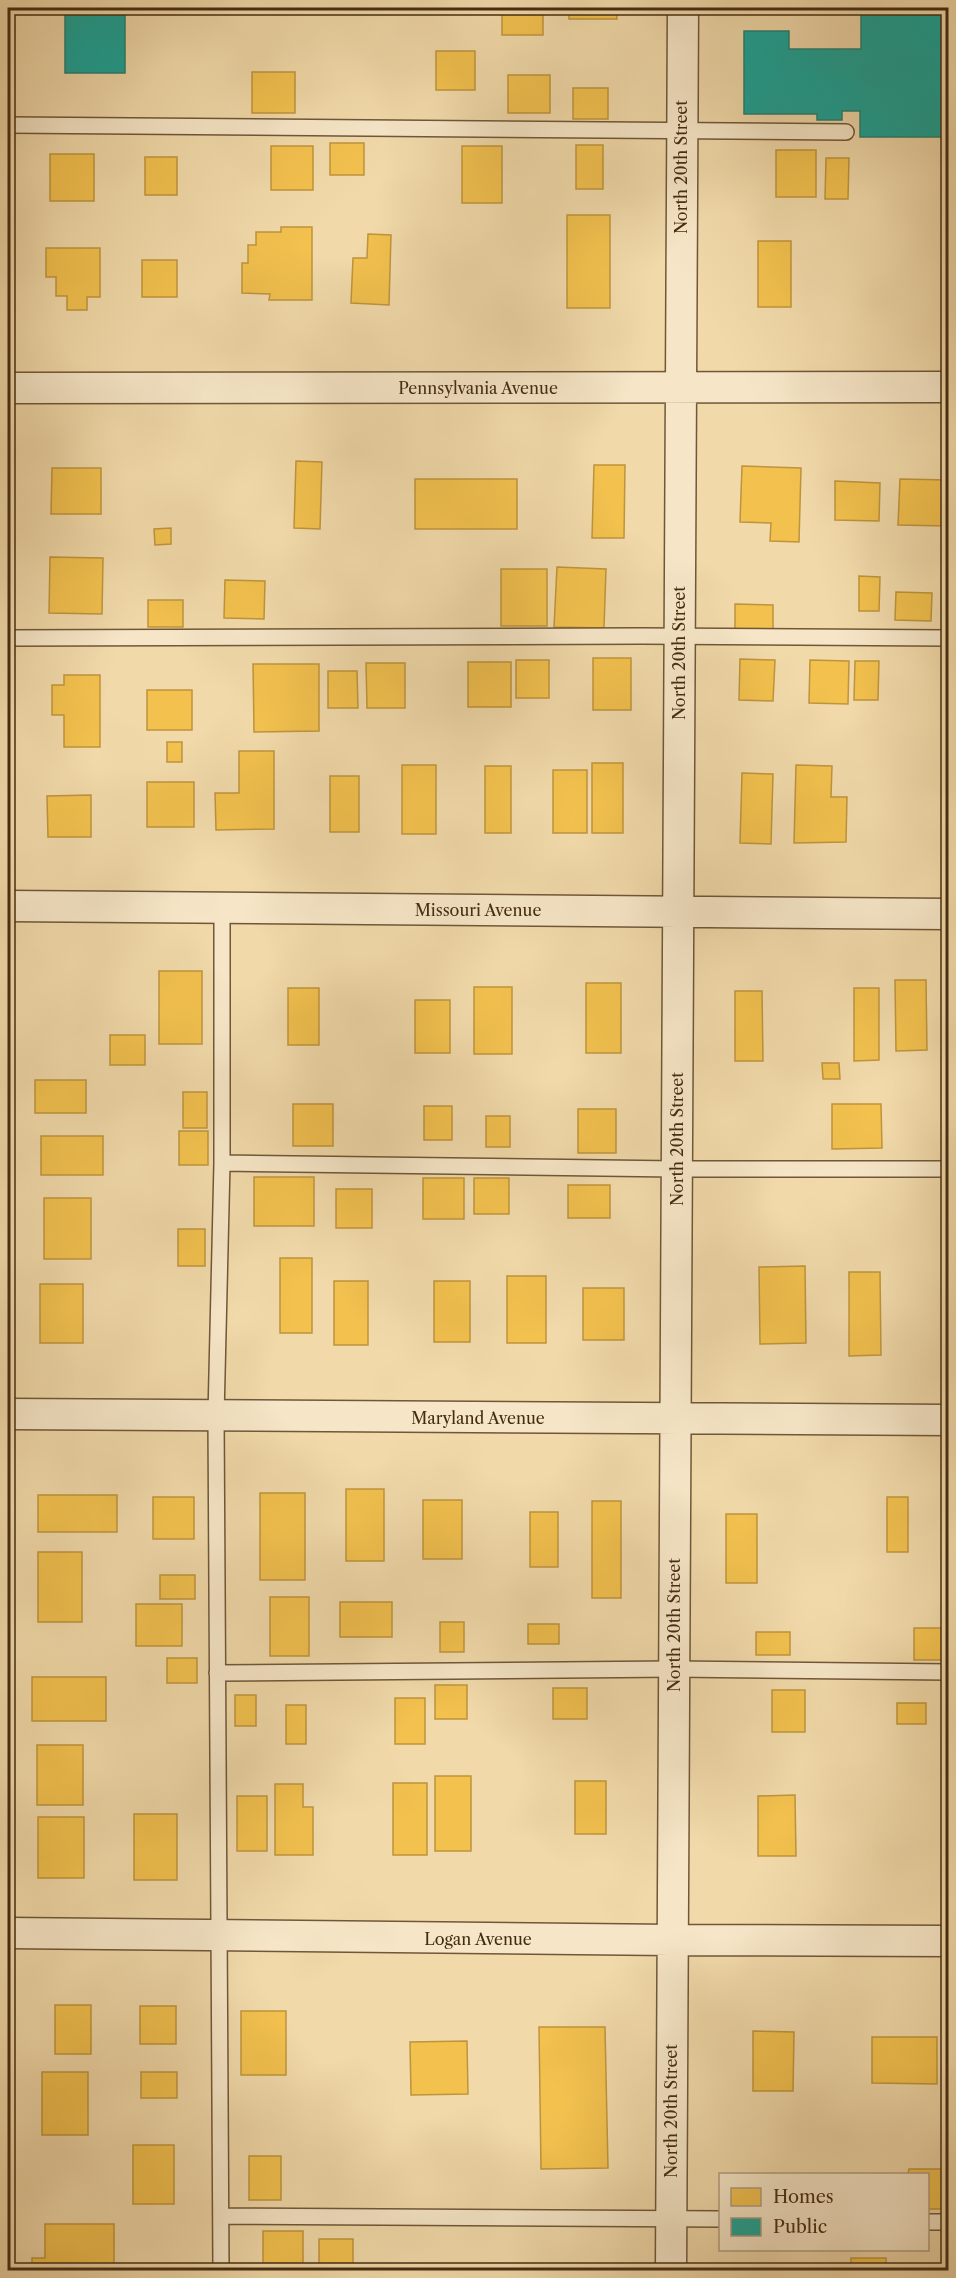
<svg xmlns="http://www.w3.org/2000/svg" width="956" height="2278" font-family="'Libre Caslon Text',serif">
<rect width="100%" height="100%" fill="#f1d9a9"/>
<filter id="stains"><feTurbulence type="fractalNoise" baseFrequency=".00333" numOctaves="4"/><feColorMatrix values="0 0 0 0 .2 0 0 0 0 .09 0 0 0 0 .02 0 0 0 .5 -.17"/></filter>
<radialGradient id="worn" r=".72"><stop offset=".6" stop-color="#630" stop-opacity="0"/><stop offset="1" stop-color="#630" stop-opacity=".3"/></radialGradient>
<path fill="#f2c14e" stroke="#be943c" stroke-width="1.5" d="M502 8H543V35H502Z
M569 8H616L617 19H569Z
M436 51H475V90H436Z
M252 72H295V113H252Z
M508 75H550V113H508Z
M573 88H608V119H573Z
M330 143H364V175H330Z
M576 145H603V189H576Z
M271 146H313V190H271Z
M462 146H502V203H462Z
M776 150H816V197H776Z
M50 154H94V201H50Z
M145 157H177V195H145Z
M826 158H849L848 199H825Z
M567 215H610V308H567Z
M281 227H312V300H269L270 294 242 293V263H248V245H256V232H281Z
M368 234 391 235 389 305 351 303 353 258H367Z
M758 241H791V307H758Z
M46 248H100V297H87V310H67V296H56V277H46Z
M142 260H177V297H142Z
M296 461 322 462 320 529 294 528Z
M594 465H625L624 538H592Z
M742 466 801 468 799 542 770 541 771 523 740 522Z
M52 468H101V514H51Z
M415 479H517V529H415Z
M900 479 948 480V526L898 525Z
M835 481 880 483 879 521 835 520Z
M171 528V544L155 545 154 529Z
M50 557 103 558 102 614 49 613Z
M557 567 606 569 604 628 554 627Z
M501 569H547V626H501Z
M859 576 880 577 879 611H859Z
M225 580 265 581 264 619 224 618Z
M896 592 932 593 931 621 895 620Z
M148 600H183V627H148Z
M735 604 773 605V631H735Z
M593 658H631V710H593Z
M740 659 775 660 773 701 739 700Z
M516 660H549V698H516Z
M810 660 849 661 848 704 809 703Z
M855 661H879L878 700H854Z
M468 662H511V707H468Z
M366 663H405V708H367Z
M253 664H319V731L254 732Z
M328 671H357L358 708H328Z
M64 675H100V747H64V715H52V685H64Z
M147 690H192V730H147Z
M167 742H182V762H167Z
M239 751H274V829L216 830 215 793H239Z
M592 763H623V833H592Z
M402 765H436V834H402Z
M796 765 832 766 831 797H847L846 842 794 843Z
M485 766H511V833H485Z
M553 770H587V833H553Z
M742 773 773 774 771 844 740 843Z
M330 776H359V832H330Z
M147 782H194V827H147Z
M91 795V837H48L47 796Z
M159 971H202V1044H159Z
M895 980H926L927 1050 896 1051Z
M586 983H621V1053H586Z
M474 987H512V1054H474Z
M288 988H319V1045H288Z
M854 988H879V1060L854 1061Z
M735 991H762L763 1061H735Z
M415 1000H450V1053H415Z
M110 1035H145V1065H110Z
M822 1063H839L840 1079H823Z
M35 1080H86V1113H35Z
M183 1092H207V1128H183Z
M293 1104H333V1146H293Z
M832 1104H881L882 1148 832 1149Z
M424 1106H452V1140H424Z
M578 1109H616V1153H578Z
M486 1116H510V1147H486Z
M179 1131H208V1165H179Z
M41 1136H103V1175H41Z
M254 1177H314V1226H254Z
M423 1178H464V1219H423Z
M474 1178H509V1214H474Z
M568 1185H610V1218H568Z
M336 1189H372V1228H336Z
M44 1198H91V1259H44Z
M178 1229H205V1266H178Z
M280 1258H312V1333H280Z
M805 1266 806 1343 760 1344 759 1267Z
M849 1272H880L881 1355 849 1356Z
M507 1276H546V1343H507Z
M334 1281H368V1345H334Z
M434 1281H470V1342H434Z
M40 1284H83V1343H40Z
M583 1288H624V1340H583Z
M346 1489H384V1561H346Z
M260 1493H305V1580H260Z
M38 1495H117V1532H38Z
M153 1497H194V1539H153Z
M887 1497H908V1552H887Z
M423 1500H462V1559H423Z
M592 1501H621V1598H592Z
M530 1512H558V1567H530Z
M726 1514H757V1583H726Z
M38 1552H82V1622H38Z
M160 1575H195V1599H160Z
M270 1597H309V1656H270Z
M340 1602H392V1637H340Z
M136 1604H182V1646H136Z
M440 1622H464V1652H440Z
M528 1624H559V1644H528Z
M914 1628H948V1660H914Z
M756 1632H790V1655H756Z
M167 1658H197V1683H167Z
M32 1677H106V1721H32Z
M435 1685H467V1719H435Z
M553 1688H587V1719H553Z
M772 1690H805V1732H772Z
M235 1695H256V1726H235Z
M395 1698H425V1744H395Z
M897 1703H926V1724H897Z
M286 1705H306V1744H286Z
M37 1745H83V1805H37Z
M435 1776H471V1851H435Z
M575 1781H606V1834H575Z
M393 1783H427V1855H393Z
M275 1784H303V1807H313V1855H275Z
M795 1795 796 1856H758V1796Z
M237 1796H267V1851H237Z
M134 1814H177V1880H134Z
M38 1817H84V1878H38Z
M55 2005H91V2054H55Z
M140 2006H176V2044H140Z
M241 2011H286V2075H241Z
M539 2027H605L608 2168 541 2169Z
M753 2031 794 2032 793 2091H753Z
M872 2037H937V2084L872 2083Z
M467 2041 468 2094 411 2095 410 2042Z
M42 2072H88V2135H42Z
M141 2072H177V2098H141Z
M133 2145H174V2204H133Z
M249 2156H281V2200H249Z
M909 2169H948L947 2209H928V2174H908Z
M45 2224H114V2266H75V2270H32V2258H45Z
M263 2231H303V2270H263Z
M319 2239H353V2265H319Z
M851 2258H886V2270H851Z"/>
<path fill="#17a398" stroke="#247f70" stroke-width="1.5" d="M65 8H125V73H65Z
M861 8H944V50H948V120H945V137H860V111H842V120H817V114H744V31H789V49H861Z"/>
<g fill="none" stroke-linecap="round" stroke-linejoin="round">
<g stroke="#6f5738" stroke-width="18">
<path id="lane" d="M8 125 846 132
M8 638 641 636 948 638
M222 1163 677 1169H948
M217 1673 674 1669 948 1672
M222 2216 720 2219
M928 2222H948
M221 2270 216 1416 222 1163V908"/>
</g>
<g stroke="#6f5738" stroke-width="33">
<path id="street" d="M8 388 948 387
M8 906 948 914
M8 1414 948 1420
M8 1933 671 1940 948 1941
M671 2270 683 8"/>
</g>
<use href="#lane" stroke="#f6e6c7" stroke-width="15"/>
<use href="#street" stroke="#f6e6c7" stroke-width="30"/>
</g>
<g text-anchor="middle" stroke-width="6" stroke-linejoin="round" paint-order="stroke">
<g font-size="16" fill="#442c12" stroke="#f6e6c7">
<text transform="translate(681 167) rotate(-90)" y="6">North 20th Street</text>
<text x="478" y="394">Pennsylvania Avenue</text>
<text transform="translate(679 653) rotate(-90)" y="6">North 20th Street</text>
<text x="478" y="916">Missouri Avenue</text>
<text transform="translate(677 1139) rotate(-90)" y="6">North 20th Street</text>
<text x="478" y="1424">Maryland Avenue</text>
<text transform="translate(674 1625) rotate(-90)" y="6">North 20th Street</text>
<text x="478" y="1945">Logan Avenue</text>
<text transform="translate(671 2111) rotate(-90)" y="6">North 20th Street</text>
</g>
</g>
<rect width="956" height="2278" fill="none" stroke="#f1d9a9" stroke-width="30"/>
<rect x="9" y="9" width="938" height="2260" fill="none" stroke="#442c12" stroke-width="3"/>
<rect x="15" y="15" width="926" height="2248" fill="none" stroke="#442c12" stroke-width="1.5"/>
<rect x="719" y="2173" width="210" height="78" fill="#f6e6c7" stroke="#af9c7f" stroke-width="1.5"/>
<rect x="731" y="2188" width="30" height="18" fill="#f2c14e" stroke="#af9c7f" stroke-width="1.5"/>
<text x="773" y="2203" font-size="18" fill="#442c12">Homes</text>
<rect x="731" y="2218" width="30" height="18" fill="#17a398" stroke="#af9c7f" stroke-width="1.5"/>
<text x="773" y="2233" font-size="18" fill="#442c12">Public</text>
<rect width="100%" height="100%" filter="url(#stains)"/>
<rect width="100%" height="100%" fill="url(#worn)"/>
</svg>
